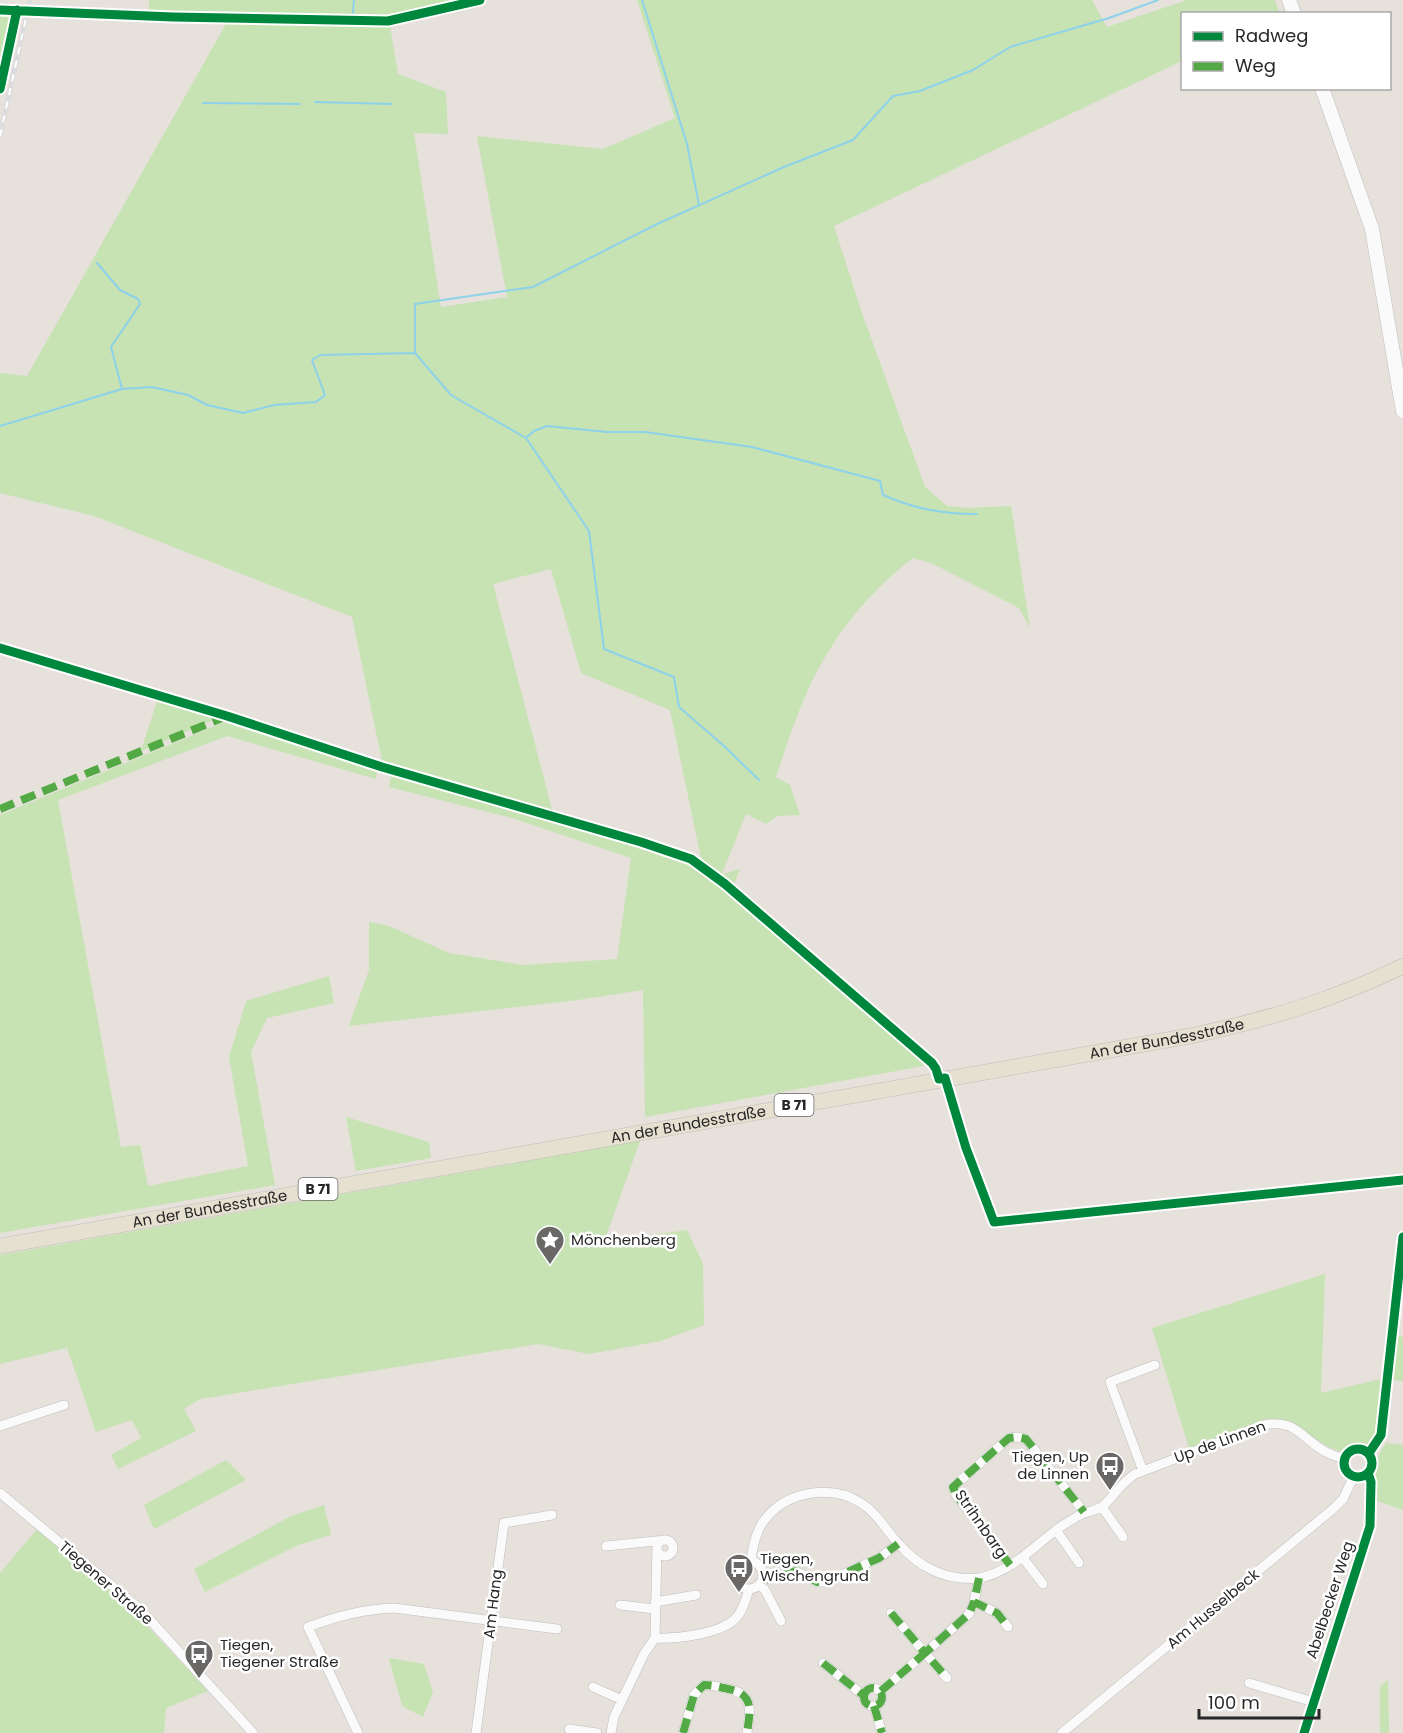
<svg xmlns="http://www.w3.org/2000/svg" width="1403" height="1733" font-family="Poppins,sans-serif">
<rect width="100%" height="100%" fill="#e6e1db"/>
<path fill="#c7e2b3" d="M149 0H466L386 16 149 14Z
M637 0H1092L1107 27 1187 0H1275L1279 13 1182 14V61L834 226 862 313 925 487 947 506 967 508 1011 506 1030 628 1019 608 931 563 913 558C868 592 831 639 808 690 795 718 786 748 776 777L790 785 800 815 777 816 766 824 746 814 722 874 740 869 733 887 793 934 850 986 843 991 929 1065 645 1117 643 990 578 1000 349 1026 369 970V922L389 926 449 953 524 965 617 959 631 858 512 818 389 787 392 772 633 846 649 850 661 846 701 858 670 710 581 673 551 569 493 584 553 813 382 761 352 617 94 516 0 493V373L27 376 226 24 390 26 398 74 446 92 448 134 414 133 441 307 507 297 477 136 603 149 675 118Z
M0 13H12L0 68Z
M158 698 223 716 141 751Z
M225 722 377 768 376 779 227 736 58 800 121 1147 140 1145 148 1186 248 1166 229 1057 246 1001 329 976 334 1003 267 1018 251 1052 275 1185 0 1233V815Z
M346 1117 429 1142 431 1158 356 1171Z
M640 1141 604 1242 687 1230 703 1264 704 1325 661 1341 589 1354 538 1344 200 1399 184 1409 196 1431 118 1469 111 1455 141 1438 132 1420 96 1432 67 1348 0 1364V1255Z
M1325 1274 1321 1393 1381 1379 1377 1434 1368 1450C1359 1443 1351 1447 1343 1452 1312 1445 1298 1414 1263 1420L1189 1448 1152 1328Z
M1397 1336 1403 1337V1381L1392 1380Z
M1386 1443 1403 1445V1510L1375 1500C1371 1476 1372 1464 1386 1443Z
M226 1460 246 1480 154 1529 144 1505Z
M324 1505 331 1535 298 1545 205 1592 194 1569 289 1517Z
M37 1529 123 1600 208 1691 166 1708 164 1733H0V1573Z
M389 1658 424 1664 433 1692 423 1717 402 1706Z
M1388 1679 1389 1733H1380V1687Z"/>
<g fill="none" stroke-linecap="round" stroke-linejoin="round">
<path stroke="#8dd2ea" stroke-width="2" d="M642 0 687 144 699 205
M353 13 354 0
M315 102 392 104
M203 103 300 104
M97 263 120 290 138 299 140 304 111 347 122 389
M0 426 122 389 152 387 188 395 207 405 243 413 274 405 316 402 325 395 312 360 320 355 415 353
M527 437 534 431 547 426 607 432H645L752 447 880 481 883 495C915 509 942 514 977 514
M759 780 724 746 679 707 674 677 604 649 589 531 526 438 451 395 415 353V304L533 287 655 225 784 167 853 140 893 96 920 91 973 70 1010 47 1109 18 1158 0"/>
<g stroke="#bfbdbd" stroke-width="10">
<path id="minor" d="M0 10 173 17 388 21 480 0
M0 89 17 10
M0 1426 64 1405
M1344 1463a14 14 0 1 1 28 0a14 14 0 1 1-28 0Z
M1369 1453 1381 1435 1403 1237
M1143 1471 1110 1382 1155 1365
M0 1493 140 1609 253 1733
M1102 1507 1123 1537
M1056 1530 1079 1563
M657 1548a8 8 0 1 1 16 0a8 8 0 1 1-16 0Z
M606 1546 666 1540
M1023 1558 1043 1584
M735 1575a14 14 0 1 1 28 0a14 14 0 1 1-28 0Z
M751 1561C753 1546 756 1530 766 1518 788 1491 832 1484 861 1503 877 1513 885 1529 898 1543 918 1567 946 1581 978 1578 1008 1574 1032 1548 1055 1531 1062 1525 1070 1521 1078 1516 1085 1512 1096 1511 1103 1506 1115 1495 1120 1484 1135 1474L1264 1425C1295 1418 1302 1439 1326 1452 1332 1455 1338 1457 1344 1459
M1010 1565 956 1495 953 1487 1009 1438 1017 1437 1026 1439 1084 1512
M979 1578 974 1602 997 1613 1008 1627
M762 1580 796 1571 817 1582H825L879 1558 898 1544
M759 1585 765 1590 781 1621
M655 1602 696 1595
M620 1605 655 1609
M891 1613 925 1653 969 1614 974 1602
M655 1638C676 1639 720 1634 735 1619 743 1611 746 1599 749 1589
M823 1663 863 1695
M1249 1683 1314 1702
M593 1687 622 1700
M864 1697a9 9 0 1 1 18 0a9 9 0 1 1-18 0Z
M881 1691 925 1653 947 1678
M874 1706 882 1733
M569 1729 597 1733
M358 1733 308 1627C337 1616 363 1609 394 1608L557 1629
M476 1733 504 1523 552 1515
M611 1733 614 1717 622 1700 644 1654 655 1638 657 1546
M683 1733 694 1695 704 1685C713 1685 720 1687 728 1689 755 1694 750 1711 747 1733
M1062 1733 1333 1509 1343 1499 1354 1476
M1304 1733 1370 1526 1371 1482 1368 1473"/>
</g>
<g stroke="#bfbdbd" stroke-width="15">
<path id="secondary" d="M1289 0 1294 14
M1322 88 1372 229 1403 411"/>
</g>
<g stroke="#bfbdbb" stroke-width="16">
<g id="primary">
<path id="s1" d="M0 1246 1190 1036C1266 1020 1334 1000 1403 966"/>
</g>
</g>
<use href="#minor" stroke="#fbfafa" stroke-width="9"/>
<use href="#secondary" stroke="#fbfafa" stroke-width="14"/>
<use href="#primary" stroke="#e6e0d1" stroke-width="15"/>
<g stroke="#dcdbdd" stroke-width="4.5">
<path id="rail" d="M0 136 30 0"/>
</g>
<use href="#rail" stroke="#fff" stroke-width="2" stroke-dasharray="7" stroke-linecap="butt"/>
<path stroke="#53aa44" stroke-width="8" stroke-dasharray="15 8" stroke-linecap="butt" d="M0 809 227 716
M1010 1565 956 1495 953 1487 1009 1438 1017 1437 1026 1439 1084 1512
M979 1578 974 1602 997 1613 1008 1627
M762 1580 796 1571 817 1582H825L879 1558 898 1544
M891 1613 925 1653 969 1614 974 1602
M823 1663 863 1695
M864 1697a9 9 0 1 1 18 0a9 9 0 1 1-18 0Z
M881 1691 925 1653 947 1678
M874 1706 882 1733
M683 1733 694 1695 704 1685C713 1685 720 1687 728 1689 755 1694 750 1711 747 1733"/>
<g stroke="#fff" stroke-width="13">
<path id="cycleway" d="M0 10 173 17 388 21 480 0
M0 89 17 10
M0 648 227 716 382 767 641 842 691 859 725 884 932 1063 936 1069 939 1079 945 1078 966 1148 994 1222 1403 1180
M1344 1463a14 14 0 1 1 28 0a14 14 0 1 1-28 0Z
M1369 1453 1381 1435 1403 1237
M1304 1733 1370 1526 1371 1482 1368 1473"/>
</g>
<use href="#cycleway" stroke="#00873e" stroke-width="9"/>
</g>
<defs>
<g id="sight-pin" transform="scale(1.5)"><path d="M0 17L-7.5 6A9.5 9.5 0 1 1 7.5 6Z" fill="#6a6866" stroke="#fff"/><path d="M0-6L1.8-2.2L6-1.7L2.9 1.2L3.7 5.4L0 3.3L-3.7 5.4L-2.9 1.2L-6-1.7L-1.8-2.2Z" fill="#fff"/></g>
<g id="bus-pin" transform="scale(1.5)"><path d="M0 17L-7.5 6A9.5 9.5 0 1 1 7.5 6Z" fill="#6a6866" stroke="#fff"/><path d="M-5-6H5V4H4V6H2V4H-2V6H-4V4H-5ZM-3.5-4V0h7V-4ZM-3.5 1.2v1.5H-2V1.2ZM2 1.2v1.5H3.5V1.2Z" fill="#fff"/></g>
</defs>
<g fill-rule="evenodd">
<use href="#sight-pin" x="550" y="1240"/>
<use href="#bus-pin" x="1110" y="1466"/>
<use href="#bus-pin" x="739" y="1568"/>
<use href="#bus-pin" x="199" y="1654"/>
</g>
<g text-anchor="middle" stroke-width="5" stroke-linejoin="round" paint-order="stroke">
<g fill="#fff" stroke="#686868" stroke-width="1.5">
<rect x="774.5" y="1094" width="39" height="22" rx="4.5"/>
<rect x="298.5" y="1178" width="39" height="22" rx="4.5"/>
</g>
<g font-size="14" font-weight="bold" fill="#272727">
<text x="794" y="1110">B 71</text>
<text x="318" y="1194">B 71</text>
</g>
<g font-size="15" fill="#272727" stroke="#fff">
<text dy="5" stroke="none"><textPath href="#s1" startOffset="1185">An der Bundesstraße</textPath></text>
<text dy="5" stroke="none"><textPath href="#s1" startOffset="699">An der Bundesstraße</textPath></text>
<text dy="5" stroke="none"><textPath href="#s1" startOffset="213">An der Bundesstraße</textPath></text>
<text transform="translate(1220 1442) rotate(-20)" y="5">Up de Linnen</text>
<text transform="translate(981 1524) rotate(55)" y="5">Strihnbarg</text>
<text transform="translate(106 1583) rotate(41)" y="5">Tiegener Straße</text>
<text transform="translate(1330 1600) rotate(-72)" y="5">Abelbecker Weg</text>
<text transform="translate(493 1604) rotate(-83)" y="5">Am Hang</text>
<text transform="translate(1213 1609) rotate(-40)" y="5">Am Husselbeck</text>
</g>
<g font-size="15" fill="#272727" stroke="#fff" text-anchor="start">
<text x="571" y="1245">Mönchenberg</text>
<text x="1089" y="1462" text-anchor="end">Tiegen, Up<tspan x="1089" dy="17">de Linnen</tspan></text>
<text x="760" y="1564">Tiegen,<tspan x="760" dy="17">Wischengrund</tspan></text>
<text x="220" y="1650">Tiegen,<tspan x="220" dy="17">Tiegener Straße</tspan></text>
</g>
</g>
<rect x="1181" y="12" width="210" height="78" fill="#ffffff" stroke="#a9a9a9" stroke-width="1.5"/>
<rect x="1193" y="32" width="30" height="9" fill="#00873e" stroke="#a9a9a9" stroke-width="1.5"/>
<text x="1235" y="42" font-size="18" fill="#272727">Radweg</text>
<rect x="1193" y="62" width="30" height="9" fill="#53aa44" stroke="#a9a9a9" stroke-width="1.5"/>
<text x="1235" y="72" font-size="18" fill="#272727">Weg</text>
<path d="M1199 1709v9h120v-9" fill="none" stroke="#272727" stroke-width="3"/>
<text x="1208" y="1709" font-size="18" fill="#272727" stroke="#ffffff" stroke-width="4.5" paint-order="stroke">100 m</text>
</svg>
